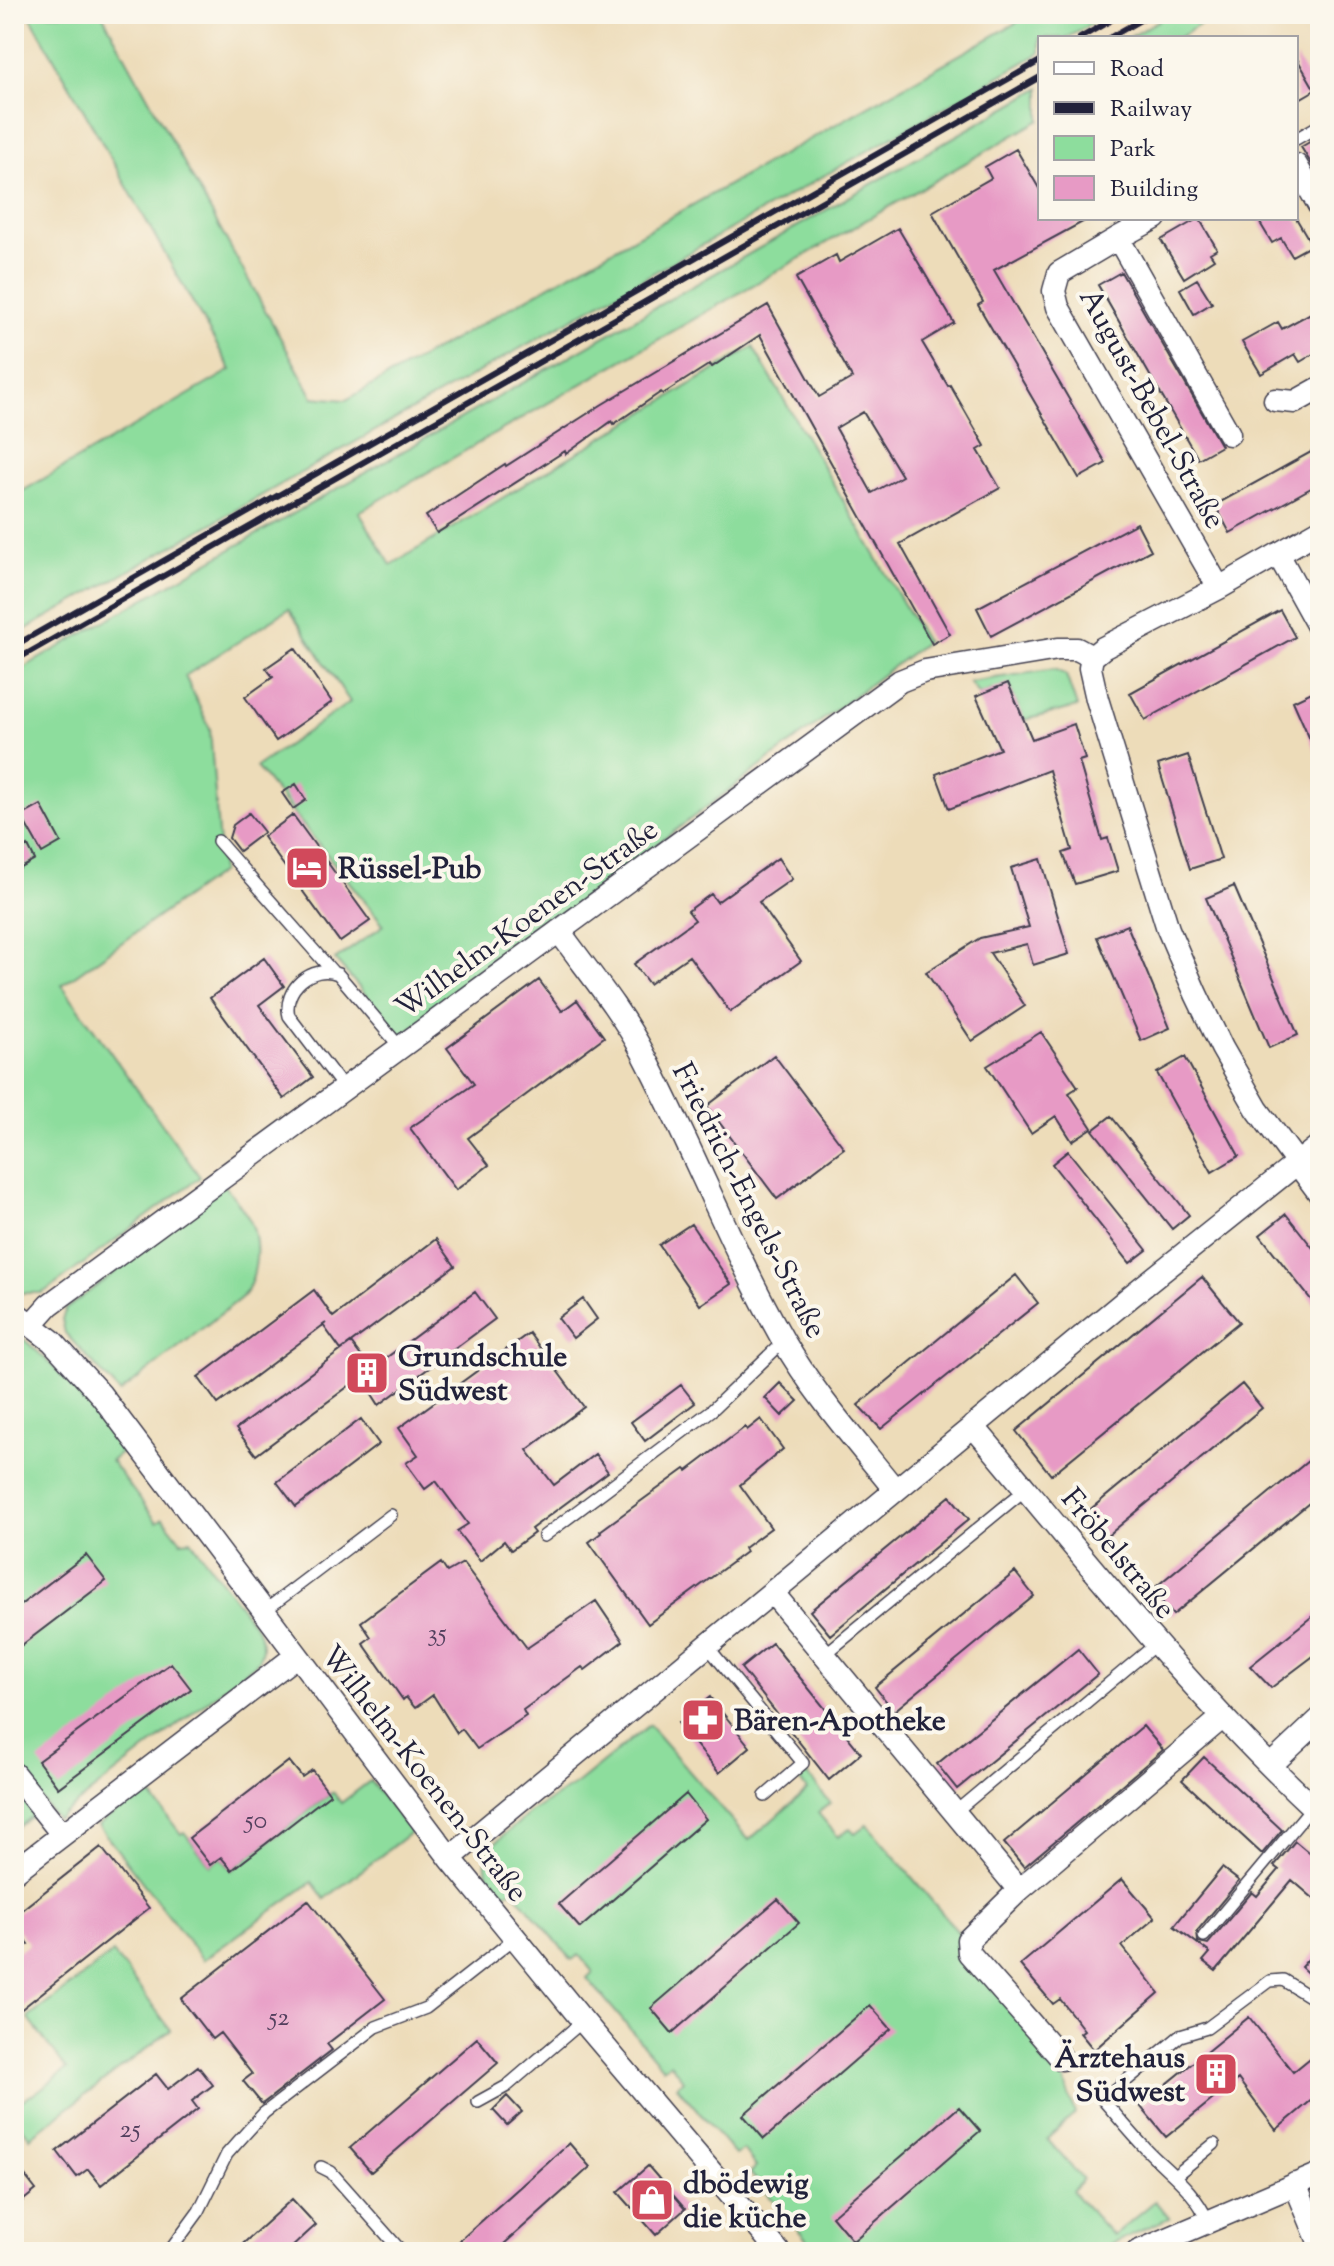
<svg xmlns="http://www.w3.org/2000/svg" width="1334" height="2266" font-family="'Sorts Mill Goudy',serif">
<rect width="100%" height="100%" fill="#fbf7ec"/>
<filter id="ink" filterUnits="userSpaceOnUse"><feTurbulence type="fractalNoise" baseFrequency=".0125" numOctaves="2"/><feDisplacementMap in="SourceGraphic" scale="16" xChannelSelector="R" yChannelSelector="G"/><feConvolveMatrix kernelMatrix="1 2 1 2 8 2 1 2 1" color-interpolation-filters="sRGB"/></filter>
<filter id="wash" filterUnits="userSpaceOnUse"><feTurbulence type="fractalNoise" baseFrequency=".006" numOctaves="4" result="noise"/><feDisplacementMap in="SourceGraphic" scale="32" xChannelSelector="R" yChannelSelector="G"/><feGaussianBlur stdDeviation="1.8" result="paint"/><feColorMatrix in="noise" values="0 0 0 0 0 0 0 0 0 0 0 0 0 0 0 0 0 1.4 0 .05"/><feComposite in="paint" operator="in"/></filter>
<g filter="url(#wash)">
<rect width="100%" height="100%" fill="#eddcb9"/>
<path fill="#8ddd9d" stroke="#58806c" stroke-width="2" d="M29 14H102L313 397 346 400 1032 14H1109L1067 38H1040V53L14 636V496L231 370Z
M1170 14H1217L1178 38H1128Z
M1040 88V120L359 512 391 565 753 347 926 642 402 1036 335 960 384 925 256 767 350 702 289 609 185 676 210 729 221 872 62 985 200 1177 52 1287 42 1293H14V673Z
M1055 669 1066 675 1077 707 1024 720 1008 684 979 695 969 682Z
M223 1183C232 1196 246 1210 252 1225 260 1246 257 1282 241 1298L120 1393 65 1333 62 1319 66 1309 167 1233 163 1227Z
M14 1331C57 1366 91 1406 124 1450L111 1461 157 1522 163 1518 181 1541 191 1540 257 1629C264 1643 264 1653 255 1664L57 1819 14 1765Z
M649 1725 749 1840 807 1790 798 1778 808 1775 830 1803 818 1813 838 1837 850 1828 855 1833 867 1824 959 1933 960 1950 1057 2059 1075 2114 1047 2139 1083 2180 1072 2191 1113 2236 1155 2201 1169 2218 1094 2252H817L750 2173 756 2167 743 2150 735 2155 677 2086 683 2080 670 2063 663 2068 587 1978 593 1972 579 1955 572 1960 513 1890 501 1895C488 1882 481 1867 489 1848L532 1811 575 1785Z
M14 1780 49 1825 42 1830 32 1816 14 1830Z
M370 1781 411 1832 325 1899 312 1882 203 1960 98 1825 146 1789 181 1834 184 1832 210 1865 221 1857 232 1870 333 1792 341 1803Z
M113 1953 171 2030 30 2137 14 2117V2104L34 2094 67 2069 28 2018Z"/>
<g id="blocks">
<path fill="#e79ac5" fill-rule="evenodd" d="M1296 57 1315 90 1296 101Z
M1320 136V178L1301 147Z
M1016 149 1040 190V218H1090L994 270 1106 463 1079 478 978 305 983 302 932 212 991 178 985 167Z
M1199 218 1217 249 1210 253 1214 259 1184 278 1161 240Z
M1257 218H1296L1312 245 1292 256 1281 238 1272 243Z
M898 228 954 323 922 342 948 386 950 385 985 446 978 450 1000 488 900 544 950 634 932 644 760 335 712 367 710 364 663 394 661 392 614 424 612 421 566 454 565 451 437 533 426 516 505 464 506 466 601 405 768 305 819 397 852 378 796 278 836 255 839 262ZM863 412 902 476 872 493 836 428Z
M1121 272 1221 446 1198 459 1098 285Z
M1197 279 1212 303 1194 314 1180 289Z
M1320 308V350L1300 362 1295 354 1261 374 1242 342 1278 322 1282 329Z
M1320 447V483L1230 533 1215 505Z
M1137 523 1151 550 991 636 977 608Z
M1280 610 1295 637 1145 720 1130 693Z
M295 648 332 702 276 741 245 697 273 677 266 668Z
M1008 683 1032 739 1074 724 1085 759 1079 761 1102 840 1108 838 1118 871 1075 884 1063 853 1072 850 1049 770 949 809 936 774 1000 749 976 696Z
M1320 688V762L1293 701Z
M1188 755 1221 859 1190 869 1158 765Z
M296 784 306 800 293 809 282 793Z
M41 805 61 842 42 853 21 816Z
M249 813 264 832 239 851 229 838 233 825Z
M293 815 370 921 340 942 263 837Z
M28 846 35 860 14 872V854Z
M778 858 792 879 759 902 801 961 730 1012 689 956 649 984 634 964 695 920 688 911 711 894 717 902Z
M1041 859 1069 954 1033 965 1027 944 990 953 1025 1006 972 1041 926 972 980 938 1029 927 1011 868Z
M1234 886 1298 1035 1269 1048 1206 898Z
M1127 925 1170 1028 1141 1041 1097 937Z
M264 958 284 986 259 1005 313 1077 284 1099 210 998Z
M539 980 562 1011 577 1000 604 1037 468 1138 489 1165 456 1190 410 1128 474 1084 447 1048Z
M1041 1032 1078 1087 1069 1093 1092 1128 1072 1141 1056 1116 1031 1133 987 1066Z
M774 1055 844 1148 777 1199 707 1106Z
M1185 1057 1239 1156 1212 1172 1157 1073Z
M1111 1116 1189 1215 1172 1229 1093 1130Z
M1068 1151 1147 1250 1130 1263 1052 1164Z
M1286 1214 1320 1257V1311L1260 1235Z
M691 1224 731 1284 700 1305 659 1245Z
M436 1239 455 1266 341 1350 323 1325 326 1323 218 1404 198 1377 314 1290 333 1317Z
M1016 1275 1038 1303 881 1429 858 1405Z
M1202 1277 1239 1322 1051 1475 1016 1431Z
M475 1292 495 1319 379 1405 361 1377 256 1455 236 1429 351 1343 371 1369Z
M583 1299 597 1319 573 1338 558 1318Z
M529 1333 584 1407 527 1450 554 1485 595 1454 608 1472 531 1529 534 1533 511 1550 504 1541 480 1561 457 1531 468 1524 436 1481 425 1489 406 1463 418 1455 399 1428Z
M780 1383 798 1401 782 1416 765 1398Z
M1242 1384 1262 1408 1106 1537 1086 1513Z
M681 1385 695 1403 645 1441 631 1422Z
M361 1419 379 1444 296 1507 277 1482Z
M761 1419 783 1449 740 1485 771 1528 744 1548 746 1552 648 1624 589 1542 601 1533 600 1531 685 1469 687 1471 745 1427 747 1430Z
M1308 1461 1320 1476V1494L1173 1615 1152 1590Z
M950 1496 969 1519 830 1635 810 1611Z
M86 1555 106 1581 14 1651V1610Z
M441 1563 447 1572 463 1563 527 1648 596 1601 623 1641 585 1670 582 1667 523 1710 526 1716 477 1749 462 1729 457 1733 433 1695 415 1708 406 1697 403 1700 363 1643 371 1637 361 1622Z
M1015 1572 1034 1596 894 1711 875 1687Z
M1320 1610V1651L1271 1688 1250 1666Z
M772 1643 861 1753 829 1780 741 1668Z
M1078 1649 1098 1674 957 1789 937 1764Z
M171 1663 191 1689 58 1788 38 1761Z
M710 1697 750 1747 719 1773 678 1723Z
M1143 1726 1163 1750 1024 1867 1004 1843Z
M1204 1757 1282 1830 1262 1854 1182 1780Z
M289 1761 302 1777 312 1770 330 1794 232 1870 221 1857 210 1865 189 1838Z
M686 1794 706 1819 580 1928 559 1904Z
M1295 1841 1320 1862V1904L1292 1880 1216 1971 1203 1961 1210 1953 1174 1926 1222 1868 1239 1881 1197 1931 1198 1942 1208 1944 1252 1892 1257 1896 1279 1870 1274 1866Z
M101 1847 149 1908 14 2015V1955L29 1944 14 1925V1916Z
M1122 1879 1155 1918 1122 1946 1159 1993 1094 2050 1080 2033 1084 2030 1060 1999 1053 2004 1020 1965Z
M778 1899 799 1923 672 2033 651 2008Z
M308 1900 385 1999 327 2044 332 2050 262 2104 243 2081 252 2074 220 2033 212 2039 181 1999Z
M1320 1946V1985L1301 1967Z
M870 2005 891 2029 764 2139 743 2115Z
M1249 2017 1293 2072 1320 2050V2093L1276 2130 1238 2079 1166 2137 1140 2106Z
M477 2038 498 2063 371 2172 350 2148Z
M198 2066 213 2085 192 2101 198 2109 101 2185 88 2169 77 2177 57 2151 156 2074 168 2089Z
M507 2096 522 2112 507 2125 493 2110Z
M959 2107 980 2131 853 2241 832 2216Z
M569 2143 590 2167 579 2177 495 2252H447Z
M14 2162 36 2190 14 2208Z
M648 2166 685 2209 656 2235 618 2192Z
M292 2199 316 2225 305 2235 287 2252H234Z"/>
</g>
</g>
<g filter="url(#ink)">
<use href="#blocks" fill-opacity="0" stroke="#403e4e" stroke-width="2"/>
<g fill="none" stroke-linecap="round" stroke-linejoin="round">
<g stroke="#403e4e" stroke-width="14">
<path id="lane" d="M1296 139 1320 125
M218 841 333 972
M343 1087 289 1016C282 990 312 963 338 974L399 1046
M544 1536 712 1410 784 1341
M263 1612 391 1515
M708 1647 803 1763 765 1796
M823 1656 1026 1489
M954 1813 1156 1644
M1204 1936 1312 1807
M478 2102 507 2086 583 2021
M321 2167 331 2172 402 2252
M1176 2175 1214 2144
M1208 2221C1194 2189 1169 2173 1146 2149 1131 2133 1117 2116 1103 2100L1180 2036 1207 2028 1270 1981 1283 1980 1320 2003
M169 2252 199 2211 227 2154 264 2113 376 2027 426 2008 515 1938"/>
</g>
<g stroke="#403e4e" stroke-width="25">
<path id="street" d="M1296 165 1320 207
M1118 238 1155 218
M1275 400 1295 402 1320 388
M1278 554 1320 630
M1219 588 1058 307 1054 291 1059 273 1118 238 1229 434
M1092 657 1090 668 1097 699 1168 929 1196 994 1222 1048 1257 1109 1320 1194
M1092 657 1103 648 1219 588 1320 530
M559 931C587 970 619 1008 642 1051 692 1146 730 1246 783 1340 814 1394 856 1441 895 1490
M14 1312 52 1341 101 1395 450 1858 583 2021 779 2252
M32 1324 49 1305 900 681 925 671 1058 649H1077L1092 657
M973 1426C1085 1559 1193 1696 1320 1814
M772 1592 1019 1890
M1271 1765 1320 1719
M14 1774 62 1834
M450 1858 1130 1297 1320 1145
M14 1872 296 1656
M1062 2059 969 1953 968 1940 1019 1890 1223 1717
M1295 2184 1320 2244
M1137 2252 1320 2174"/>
</g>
<use href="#lane" stroke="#fff" stroke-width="11"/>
<use href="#street" stroke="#fff" stroke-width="22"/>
<path stroke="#22223b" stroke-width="6" d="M1080 38 1122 14
M1109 38 1151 14
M14 646 1040 61
M14 661 1040 77"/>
</g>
</g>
<defs>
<g id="hotel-square" transform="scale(2.3)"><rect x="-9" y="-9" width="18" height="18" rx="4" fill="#d1495b" stroke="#fbf7ec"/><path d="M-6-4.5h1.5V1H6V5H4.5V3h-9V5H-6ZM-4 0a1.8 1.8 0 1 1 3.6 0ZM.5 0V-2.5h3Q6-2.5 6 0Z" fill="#fff"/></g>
<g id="building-square" transform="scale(2.3)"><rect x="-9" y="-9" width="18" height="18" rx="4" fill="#d1495b" stroke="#fbf7ec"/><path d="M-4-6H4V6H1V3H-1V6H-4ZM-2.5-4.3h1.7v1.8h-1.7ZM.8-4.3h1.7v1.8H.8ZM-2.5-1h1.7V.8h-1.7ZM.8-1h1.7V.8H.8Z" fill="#fff"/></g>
<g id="pharmacy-square" transform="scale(2.3)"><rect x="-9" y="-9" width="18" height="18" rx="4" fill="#d1495b" stroke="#fbf7ec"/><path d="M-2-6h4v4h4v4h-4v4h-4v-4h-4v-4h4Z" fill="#fff"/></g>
<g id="shop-square" transform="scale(2.3)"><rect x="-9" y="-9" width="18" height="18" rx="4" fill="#d1495b" stroke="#fbf7ec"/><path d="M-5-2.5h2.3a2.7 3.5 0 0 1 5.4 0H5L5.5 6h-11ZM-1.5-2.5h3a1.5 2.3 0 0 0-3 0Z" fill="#fff"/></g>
</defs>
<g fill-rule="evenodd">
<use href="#hotel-square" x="307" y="868"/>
<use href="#building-square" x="367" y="1373"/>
<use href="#pharmacy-square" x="703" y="1720"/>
<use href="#building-square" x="1216" y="2074"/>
<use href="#shop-square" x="652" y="2200"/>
</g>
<g text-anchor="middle" stroke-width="8" stroke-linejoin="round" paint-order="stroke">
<g font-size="26" fill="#53405e">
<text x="437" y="1641">35</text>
<text x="256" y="1828">50</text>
<text x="279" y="2025">52</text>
<text x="130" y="2137">25</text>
</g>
<g font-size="30" fill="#22223b" stroke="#fbf7ec">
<text transform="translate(1153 408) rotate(61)" y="10">August-Bebel-Straße</text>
<text transform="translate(526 918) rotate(-36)" y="10">Wilhelm-Koenen-Straße</text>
<text transform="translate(750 1200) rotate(63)" y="10">Friedrich-Engels-Straße</text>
<text transform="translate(1119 1553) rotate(50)" y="10">Fröbelstraße</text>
<text transform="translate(425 1773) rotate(52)" y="10">Wilhelm-Koenen-Straße</text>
</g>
<g font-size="30" font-weight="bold" fill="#22223b" stroke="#fbf7ec" text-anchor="start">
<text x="338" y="878">Rüssel-Pub</text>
<text x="398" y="1366">Grundschule<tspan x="398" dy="34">Südwest</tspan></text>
<text x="734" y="1730">Bären-Apotheke</text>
<text x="1185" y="2067" text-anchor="end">Ärztehaus<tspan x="1185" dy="34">Südwest</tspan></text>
<text x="683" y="2193">dbödewig<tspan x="683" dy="34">die küche</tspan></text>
</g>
</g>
<rect width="1334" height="2266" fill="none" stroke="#fbf7ec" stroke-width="48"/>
<rect x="1038" y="36" width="260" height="184" fill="#fbf7ec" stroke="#a4a2a5" stroke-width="2"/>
<rect x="1054" y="62" width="40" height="12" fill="#ffffff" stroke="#a4a2a5" stroke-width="2"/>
<text x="1110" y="76" font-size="24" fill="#22223b">Road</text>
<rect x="1054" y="102" width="40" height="12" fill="#22223b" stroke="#a4a2a5" stroke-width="2"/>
<text x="1110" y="116" font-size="24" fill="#22223b">Railway</text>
<rect x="1054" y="136" width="40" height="24" fill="#8ddd9d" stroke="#a4a2a5" stroke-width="2"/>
<text x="1110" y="156" font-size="24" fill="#22223b">Park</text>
<rect x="1054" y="176" width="40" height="24" fill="#e79ac5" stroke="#a4a2a5" stroke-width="2"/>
<text x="1110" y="196" font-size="24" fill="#22223b">Building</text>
</svg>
